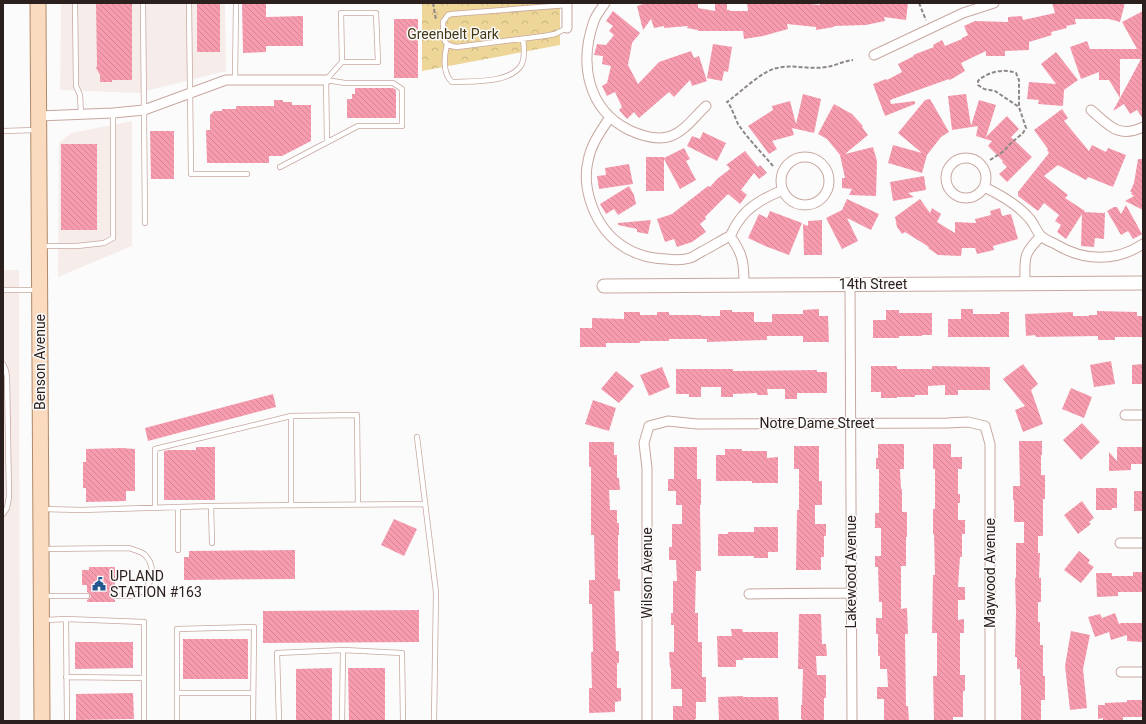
<svg xmlns="http://www.w3.org/2000/svg" width="1146" height="724" font-family="Roboto,sans-serif">
<defs>
<pattern id="park-crowns" width="20" height="18" patternUnits="userSpaceOnUse"><rect width="20" height="18" fill="#edd697"/><path d="M2 6a3 3 0 1 1 6 0M12 15a3 3 0 1 1 6 0" fill="none" stroke="#cbb782"/></pattern>
<pattern id="building-back-hatch" width="6" height="6" patternUnits="userSpaceOnUse"><rect width="6" height="6" fill="#f79caf"/><path d="M-1 5l2 2M0 0l6 6M5-1l2 2" fill="none" stroke="#d48696"/></pattern>
</defs>
<rect width="100%" height="100%" fill="#fbfbfb"/>
<path fill="#f6edeb" d="M61 3H225L226 71 138 93 60 90Z
M132 121V246L58 277 59 143 71 133Z
M3 270H19L20 721H3Z"/>
<path fill="url(#park-crowns)" d="M422 3H560V45L422 71Z"/>
<path fill="url(#building-back-hatch)" d="M96 3H132V80H112V82H100V75L96 68 97 66Z
M197 3H220V52H197Z
M242 3H266V17L303 16V46H266V52L243 53Z
M643 3H698V8L715 11V3H727V10H730V11H748L747 3H803L820 5V3H908L906 20 884 17 885 21 866 25 834 26V27L816 30V27L787 24 788 29 763 36 744 39 743 31H698V30L687 28 688 26 664 28V26L654 28 651 19 643 30 637 6 643 4Z
M1052 3H1125L1120 22 1109 19H1075L1076 24 1066 26 1067 28 1051 32 1052 35 1029 42V50L1005 51V56H986V51L961 63 965 71 950 80 949 79 890 100 891 104 915 101V104L885 116 873 84 886 79 887 80 902 72 898 64 914 56 913 55 934 47 933 45 942 40 945 46 962 39V38L968 35 964 26 975 21 1008 22V17L1022 16 1023 20 1055 13Z
M613 11 640 33 632 43 628 65 638 84 659 62 691 51 694 58 699 56 707 81 692 86 690 80 674 97 669 92 639 118 634 112 627 119 619 110 622 107 615 92 607 96 602 86 607 83 611 66 602 64 603 56 594 55 597 44 606 45 614 35 609 31 613 26 606 21Z
M1143 11V119L1137 110 1130 114 1124 104 1113 111 1141 59H1120V98L1109 80H1099V72L1081 79 1070 47 1087 41 1090 49H1137L1122 22Z
M394 19H418V78H394Z
M713 44 732 47 728 72 724 71 722 81 707 78Z
M1056 52 1078 80 1064 90 1063 106 1038 104 1039 100 1027 99 1029 82 1056 84 1041 64Z
M355 88H393L396 90V118H347V99H352V94H355Z
M803 94 821 99 814 133 792 128 794 135 772 141 777 149 769 154 748 126 773 110 772 106 790 101 796 124Z
M966 94 971 126 979 100 996 105 986 137 1007 116 1019 129 1011 137 1032 157 1007 182 999 174 1007 167 1002 162 1003 161 988 146 992 141 976 136 978 126 952 130 948 96Z
M930 99 949 132 941 137 927 155 922 173 888 163 893 145 922 153 898 133 925 100Z
M274 100H283V102H292V105H311V141L282 156H269V163H207L206 130H210V115L214 111H222V109H236V106H274Z
M834 104 852 114 863 126 862 127 868 135 845 154 873 147 877 161 876 196 849 195 852 189 842 188V178H845L840 155 827 139 818 134Z
M1062 109 1068 118 1064 121 1089 151 1092 145 1106 152 1108 148 1126 155 1113 187 1088 177 1086 180 1058 165 1044 176 1068 195 1065 198 1085 211 1084 212 1103 213 1102 214 1105 212 1104 239 1095 238 1094 247 1081 246 1082 214 1066 239 1057 232 1061 225 1055 221 1059 215 1044 203 1038 211 1018 196V192L1049 153 1047 150 1048 149 1034 130Z
M150 131H174V179H151Z
M703 132 726 143 717 161 687 146 692 136 700 139Z
M61 144H97V230H61Z
M684 148 690 159 686 161 696 180 680 189 664 159V191H646V157H664V158Z
M745 151 758 167 760 165 767 173 759 179 754 173 741 190 747 195 740 204 728 194 705 217 706 219 700 224 706 232 692 242 677 247 674 239 665 242 657 219 672 214 708 186 710 187 717 179 730 169 728 166 726 165Z
M1138 159H1143V210L1125 201 1134 196 1131 194 1132 192H1130L1134 183Z
M629 164 633 184 599 189 597 176 606 175 605 168Z
M924 176 926 190 908 193 914 197 893 201 890 182Z
M629 186 634 195 636 204 618 215 614 209 606 214 600 204Z
M847 199 879 214 871 230 847 218 858 241 842 249 826 218 842 210Z
M920 199 930 213 932 208 941 214 937 222 955 233V222L976 223 975 219 991 215 990 211 1000 208 1002 216 1011 214 1018 239 993 246 994 250 977 254 975 248H962L961 256 938 255 928 248 929 247 905 232 902 234 897 227 895 217Z
M1126 205 1142 234 1133 239 1128 231 1121 235 1107 211 1114 207H1117L1121 214Z
M770 211 802 223 789 255 765 246 748 238 759 214 767 218Z
M651 220 648 234 637 232V229L618 225V223Z
M822 220V255H804L803 224 808 226V221Z
M819 309V316H828L829 342H803V336H767V340L707 342V339H669V341H640V343H606V347H580V328H592V318L624 319V312H640V315H657V312H669V315H701V316H720V310H732V312H754V322H772V314H803V310Z
M961 309H973V314H1000V312H1009V337H948V319H961Z
M886 310H899V313H932V335H922V336H899V338H873V320H886Z
M1097 311 1137 312V316H1143V337H1115V340H1098V336L1036 337 1035 335 1026 336 1025 314 1073 312V316H1089V315H1097Z
M1111 361 1115 384 1094 387 1090 365Z
M1023 364 1038 384 1031 390 1043 424 1023 432 1015 410 1025 406 1003 379Z
M1143 364V384H1132V365Z
M871 366H897V369H932V366L990 367V390H958V395H945V385L928 386V395H915V397H897V398H881V392H871Z
M662 367 670 387 649 396 640 375Z
M676 369H733V371L817 370V372H827V393H797V399H785V389H767L768 395H757V393L733 394V397H721V387H701V397H689V394H676Z
M616 371 634 386 619 403 601 389Z
M1071 388 1092 397 1084 418 1062 409Z
M273 394 276 407 148 441 145 428Z
M593 400 616 408 609 431 585 424Z
M1082 423 1100 442 1081 460 1063 440Z
M1019 441H1042V455H1041V475H1045V499H1043V536H1038V553H1040L1039 578H1041V602H1038V622H1040V645H1043V676H1045V700H1041V721H1021V685H1020V669H1017V657H1015L1016 612 1015 578H1016V543H1024V522H1014V500H1013V486H1020Z
M589 442H614V455H617V478H619L620 490H609L610 510H617V523H619V535H618V579H620V591H614L616 651H619V663H617V688H621V701L615 702V712L589 713V688H592L591 652H593L592 604H589V580H595L594 535H591V467H589Z
M878 444H904V469H900L901 489H902V512H907V537H906V566H901V609L907 608 908 634H905L906 706H908L909 721H884V699H877V687H888L887 669H880V656H878V634H876V618H882V602H879L878 567H875V556H881V528H875V513H879V469H876V458H878Z
M933 444H951V457H962V469H958V494H960V503H958V520H965V534H962V557H960L958 587H965V600H958V620L964 619V633H960V675H965V691H963V717H953V721H934L933 676H937V633H932L933 575H935L934 534H933V509H935V469H933Z
M794 446H819V481H822V505H815V524H826V536H824V557H821V570H796L797 510H799V469H794Z
M196 447H215V500H164V451L169 450H196Z
M674 447H697V479H701V505H700L701 571H696L695 613H698V642H702V677H706V702H696V719H695V721H673V706H682V689H671V668H670L669 652H674V625H671V613H673V581H677L676 560H669V547H672V524H682V505H676V491H668V479H674Z
M1117 447H1143V464H1131V470L1109 471V452L1117 461Z
M122 448 135 449V491H126V501L86 502V488H83V462H86V449Z
M725 449H742V451H767V458L778 457V483H752V481H716V455H725Z
M1096 488H1117V508H1112V510H1096Z
M1134 491H1143V511H1134Z
M1082 501 1094 518 1089 522 1091 524 1078 534 1064 515Z
M394 519 417 529 404 556 381 545Z
M754 527H778V552H768V558H754V556H718V534H728V532H754Z
M295 550V579L184 580V557H189V551Z
M1079 551 1090 560 1088 563 1094 567 1081 583 1064 570Z
M89 567H115V592L112 594 111 596 113 599 115 600V602H87V600L90 598 91 596 89 593 87 592V585H82V570H89Z
M1133 572H1143V592H1118V596L1097 597 1096 573H1112V576H1133Z
M419 610V642L263 643V611Z
M1115 613 1119 624 1121 623H1143V642L1127 641V635L1111 640 1109 632 1095 637 1088 617 1100 614 1102 618Z
M799 614H821L822 644H826L827 656H816L817 675H826V698H824V721H802V719H801V705H802L803 669H798Z
M731 629H742L743 632H778V658H743V660H736V667H718L717 636H732Z
M1071 631 1090 635 1083 669 1087 708 1070 710 1065 666Z
M183 639H248V679H183Z
M75 642H133V668L75 669Z
M332 668V721H296V669Z
M348 668H385V721H349Z
M133 693 134 719 76 720V694Z
M743 696V697H778L779 721H719L718 697Z
M1127 700H1143V717H1123V721H1103V718L1098 719V705H1105V703L1127 702Z"/>
<g fill="none" stroke-linecap="round" stroke-linejoin="round">
<g stroke="#c7a8a0" stroke-width="6">
<path id="lane" d="M75 3 76 86 80 95 81 114
M143 3 145 223
M189 3 191 174H247
M567 28 555 34 544 36 457 47C440 45 444 36 443 22L448 15 452 14 567 5
M447 44C444 57 442 73 452 82 472 81 511 84 522 64 525 56 524 46 523 39
M235 80 236 3
M3 131 36 130
M327 142 326 80 342 62H378L376 13H341L342 62
M280 167 358 126H402V89L393 83H345L326 80
M42 246H77L104 243 113 238V113
M3 290H37
M3 364 6 371 7 377 9 497 7 508 3 514
M291 416 357 415 358 505
M417 437 436 592 434 721
M211 506 212 543
M178 507V550
M155 508V449L291 416V505
M42 509 81 510 211 506 425 504
M43 549 129 548C134 550 140 551 144 554 157 566 153 588 137 594 131 597 122 596 115 596
M43 596H87
M66 619 67 721
M45 620 66 619 144 622V721
M66 677 144 678
M177 693H253
M177 721V629L254 627 253 721
M279 721 277 653 343 650 402 653 403 721
M342 721 343 650"/>
</g>
<g stroke="#c7a8a0" stroke-width="11">
<path id="street" d="M605 3C601 9 596 15 594 21 579 63 587 109 629 130 642 136 657 141 671 136 685 131 695 116 706 106
M567 28V3
M874 55 963 13 994 3
M1091 110C1109 125 1118 139 1143 127
M39 116 113 113 144 110 226 80H326
M610 117C601 131 591 144 588 161 585 174 586 187 590 200 601 236 628 258 666 259 673 260 683 260 690 258 694 257 697 254 701 252 711 247 720 241 730 236
M781 181a24 24 0 1 1 48 0a24 24 0 1 1-48 0Z
M946 178a20 20 0 1 1 40 0a20 20 0 1 1-40 0Z
M984 187C1001 195 1017 204 1029 218 1034 223 1036 231 1041 236 1045 240 1052 242 1057 245 1084 261 1116 262 1143 244
M730 236C733 231 735 226 738 222 748 206 766 197 783 190
M730 236C743 254 744 263 744 284
M850 284 852 721
M1025 284C1025 258 1022 255 1041 236
M1125 415H1143
M1120 543H1143
M749 594 851 593
M1121 672H1143
M647 721V468L644 443 649 426 668 421 697 424 947 423 968 422 985 426 990 444V721"/>
</g>
<g stroke="#c7a8a0" stroke-width="15">
<path id="secondary" d="M604 286 1143 283"/>
</g>
<g stroke="#b08a6a" stroke-width="17">
<path id="primary" d="M38 3 42 721"/>
</g>
<path stroke="#8d8785" stroke-width="2" stroke-dasharray="4 2" stroke-linecap="butt" d="M433 3 436 20
M919 3 926 20
M990 160 1004 151 1010 144 1023 133 1026 128 1019 107V80L1016 73C1004 68 987 72 978 81V85L984 89 995 91 1019 107
M773 166C762 153 748 139 738 124 735 118 731 105 727 102L731 99C743 90 762 71 777 68 793 64 810 70 826 67 835 66 843 61 853 60"/>
<use href="#lane" stroke="#fff" stroke-width="4.5"/>
<use href="#street" stroke="#fff" stroke-width="9"/>
<use href="#secondary" stroke="#fff" stroke-width="13"/>
<use href="#primary" stroke="#fbdbbf" stroke-width="15"/>
</g>
<defs>
<g id="civic-bare" transform="scale(1.08)"><path d="M-.6-6.5H3V-4.5H.6V-3L4-1V1h2V6H-6V1h2V-1L-.6-3ZM-1.2 2.5V6h2.4V2.5Z" fill="#255891" stroke="#fbfbfb" stroke-width="2.5" paint-order="stroke"/></g>
</defs>
<g fill-rule="evenodd">
<use href="#civic-bare" x="99" y="584"/>
</g>
<g text-anchor="middle" stroke-width="3" stroke-linejoin="round" paint-order="stroke">
<g font-size="14" fill="#443813" stroke="#fbfbfb">
<text x="453" y="39">Greenbelt Park</text>
</g>
<g font-size="14" fill="#2b201d" stroke="#fbfbfb">
<text x="873" y="289">14th Street</text>
<text transform="translate(40 362) rotate(-90)" y="5">Benson Avenue</text>
<text x="817" y="428">Notre Dame Street</text>
<text transform="translate(851 572) rotate(-90)" y="5">Lakewood Avenue</text>
<text transform="translate(647 573) rotate(-90)" y="5">Wilson Avenue</text>
<text transform="translate(990 573) rotate(-90)" y="5">Maywood Avenue</text>
</g>
<g font-size="14" fill="#2b201d" stroke="#fbfbfb" text-anchor="start">
<text x="110" y="581">UPLAND<tspan x="110" dy="16">STATION #163</tspan></text>
</g>
</g>
<rect width="1146" height="724" fill="none" stroke="#2b201d" stroke-width="8"/>
</svg>
